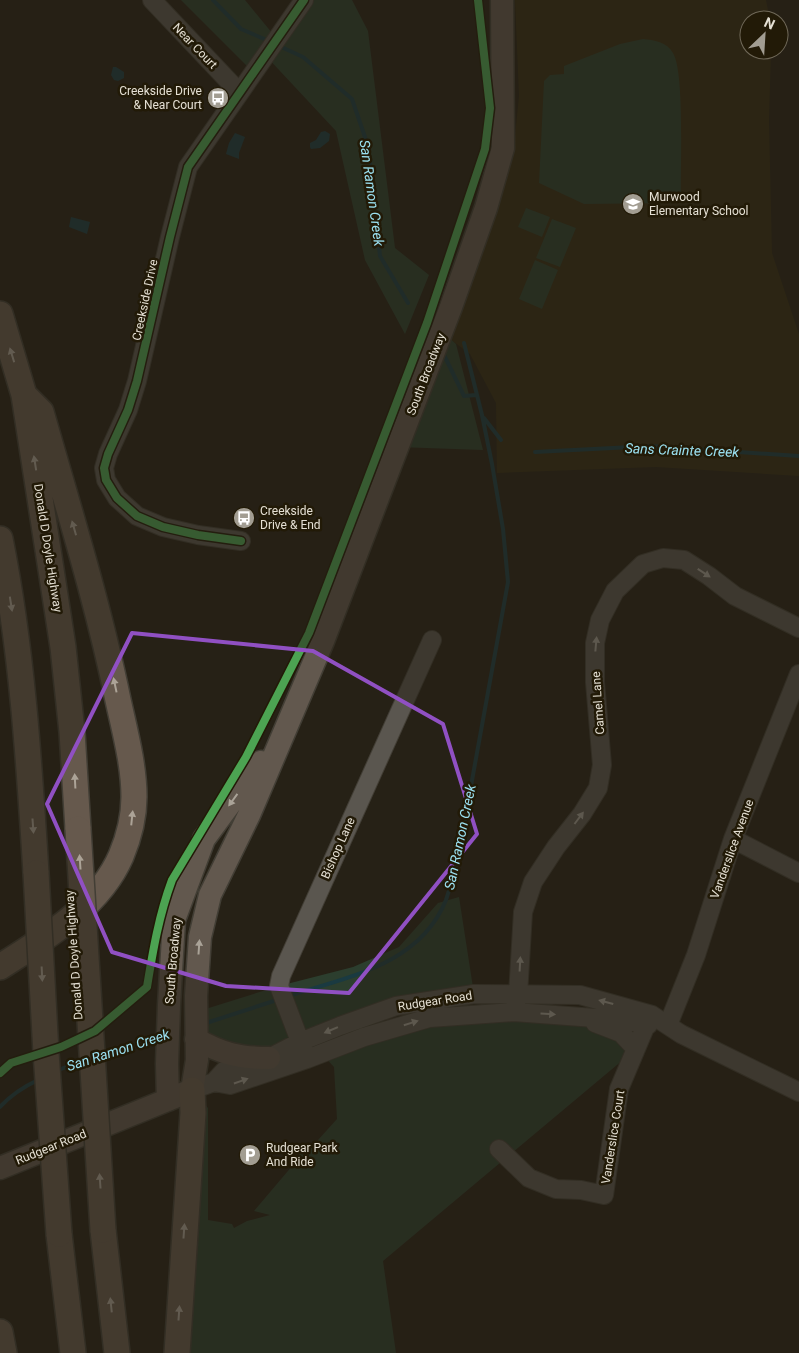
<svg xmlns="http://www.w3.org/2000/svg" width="799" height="1353" font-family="Roboto,sans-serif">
<rect width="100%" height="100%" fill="#262116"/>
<path fill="#342b12" d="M515 0H766L770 20H749V50H771L769 121 772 253 799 334V476L656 467 497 473 496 403 470 354 450 339 513 156 519 96Z"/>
<path fill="#2c3e2e" d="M181 0H245L277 39 304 0H352L368 31 395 248 429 275 405 334 365 260 336 131 266 56 253 72Z
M643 39C654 40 667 42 673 53 685 72 680 171 681 198L677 203 584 204 539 183 544 81 550 75 564 74V66L620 44Z
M526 208 550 217 542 237 518 227Z
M552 219 576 228 560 267 536 258Z
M535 260 558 270 542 309 519 299Z
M442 331 456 344 483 450 398 447Z
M459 897 474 994 396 1006 269 1058 212 1048 196 1012 279 986 353 967 399 947 438 903Z
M581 1017 636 1049 383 1261 396 1353H177L192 1090 208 1108V1220L232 1224 234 1228 247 1221 270 1215 254 1211 293 1165 302 1150H309L337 1119 334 1067 321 1053 429 1018Z"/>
<path fill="#1a3a41" d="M113 67H116L124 72V78L118 81 114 80 111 75Z
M325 131 330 134 329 141 320 148 311 149 310 147V143L316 140 321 132Z
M235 133 245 137 239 153V159L226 154 229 143Z
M71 217 90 222 87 234 69 227Z"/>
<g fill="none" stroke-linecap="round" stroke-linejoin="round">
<path stroke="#1a3a41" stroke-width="4" d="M213 0 241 29 269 41
M277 45 303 57 352 99 368 146 380 256 408 303
M444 355 464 396 476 395
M484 418 501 440
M535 452 651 446 799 456
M289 996C347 977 420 965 446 900 450 888 453 876 457 863L508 582 503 529 492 464 482 415 464 343
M203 1024 280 999
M100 1055 160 1036
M56 1071 84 1060
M0 1107C11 1095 23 1087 38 1080"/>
<g stroke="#423e35" stroke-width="20">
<path id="minor" d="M152 0 239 92
M241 541 198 535 163 527 137 516 117 498 106 480 104 468 108 454 128 410 137 381 170 237 188 167 304 0
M733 839 799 873
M514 1012 518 995 523 912 533 882 556 847 582 814 598 788 602 765 595 682V643L600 620 615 591 643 564 663 558 684 560 709 576 735 596 799 628
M595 1023 621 1033 636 1049
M668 1025 696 955 733 839 799 674
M304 1052 279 986 281 976 432 640
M214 1082 230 1085 307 1059 364 1037 429 1018 514 1012 622 1020 648 1025
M192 1090 214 1082 224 1071 269 1058 300 1042 340 1026 396 1006 474 994 580 995 652 1015 681 1034 799 1092
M499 1149 529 1178 556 1189 581 1190 604 1195 619 1089 646 1025"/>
</g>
<g stroke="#423e35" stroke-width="25">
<path id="major" d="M196 1039C222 1054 240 1058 269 1058
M168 1100 167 1064 169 1005 174 920 204 839 261 762
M0 1168 192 1090 197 1060 196 996 200 937 210 895 249 815 323 641 451 307 486 208 503 148 502 0"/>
</g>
<g stroke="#423e35" stroke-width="28">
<path id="highway" d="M0 314 24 395 63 647 72 732 78 829
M0 539C22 649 29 761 36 873
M0 967C45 938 99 907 121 856 129 837 134 817 134 797 134 765 125 732 118 700 98 603 68 507 41 412L24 395
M103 1230 117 1353
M59 1234 73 1353
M0 1332 4 1353
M177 1353 193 1113 192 1090"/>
</g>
<use href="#minor" stroke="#5a564f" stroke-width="18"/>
<use href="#major" stroke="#62584e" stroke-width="22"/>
<use href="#highway" stroke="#66594d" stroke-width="25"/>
<g stroke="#423e35" stroke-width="28" stroke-linecap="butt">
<path id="highway-bridge" d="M78 829 103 1230
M36 873 46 1053 59 1234"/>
</g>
<use href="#highway-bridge" stroke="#66594d" stroke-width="25"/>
<g stroke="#221a07" stroke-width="11">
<path id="cycleway" d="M241 541 198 535 163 527 137 516 117 498 106 480 104 468 108 454 128 410 137 381 170 237 188 167 304 0
M0 1073 11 1063 61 1047 95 1031 147 987C153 950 159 915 172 880L246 757 309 633 427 323 485 149 490 108 478 0"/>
</g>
<use href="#cycleway" stroke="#4ca352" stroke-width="8"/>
</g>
<defs><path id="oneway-solid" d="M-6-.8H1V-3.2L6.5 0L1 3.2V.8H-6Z" transform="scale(1.25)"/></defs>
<g fill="#aca397">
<use href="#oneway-solid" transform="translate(12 355) rotate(-107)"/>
<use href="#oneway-solid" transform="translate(35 463) rotate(-99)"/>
<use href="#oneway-solid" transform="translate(74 528) rotate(-106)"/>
<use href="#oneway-solid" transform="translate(11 604) rotate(81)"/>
<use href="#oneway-solid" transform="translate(115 685) rotate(-102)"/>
<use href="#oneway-solid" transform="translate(75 781) rotate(-93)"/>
<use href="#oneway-solid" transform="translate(132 818) rotate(-84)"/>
<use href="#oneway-solid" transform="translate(33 826) rotate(86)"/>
<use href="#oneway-solid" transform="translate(80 862) rotate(-94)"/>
<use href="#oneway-solid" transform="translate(42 974) rotate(87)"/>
<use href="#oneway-solid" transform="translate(100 1181) rotate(-94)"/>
<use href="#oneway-solid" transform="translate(184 1231) rotate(-86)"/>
<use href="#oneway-solid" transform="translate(111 1305) rotate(-96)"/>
<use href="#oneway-solid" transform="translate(179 1313) rotate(-86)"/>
</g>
<g fill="#a09b92">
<use href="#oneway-solid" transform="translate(704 573) rotate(33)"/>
<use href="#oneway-solid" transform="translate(596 644) rotate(-85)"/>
<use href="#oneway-solid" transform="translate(579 818) rotate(-53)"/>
<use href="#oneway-solid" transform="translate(520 964) rotate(-87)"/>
<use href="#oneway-solid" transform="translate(606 1002) rotate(-165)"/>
<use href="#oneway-solid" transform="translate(548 1014) rotate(4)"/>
<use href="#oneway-solid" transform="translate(411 1023) rotate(-17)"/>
<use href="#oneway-solid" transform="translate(331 1030) rotate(157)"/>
<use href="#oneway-solid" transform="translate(241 1081) rotate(-19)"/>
</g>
<g fill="#aaa398">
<use href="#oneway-solid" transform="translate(233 800) rotate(126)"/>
<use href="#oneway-solid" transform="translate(199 947) rotate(-86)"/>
</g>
<path d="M0 0H799V1353H0ZM132 633 313 651 443 724 477 834 349 993 226 986 112 952 47 804Z" fill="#262116" fill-opacity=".55" fill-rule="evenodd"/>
<path fill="none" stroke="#9050c3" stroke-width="4" stroke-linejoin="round" d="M132 633 313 651 443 724 477 834 349 993 226 986 112 952 47 804Z"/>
<defs>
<g id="bus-disc" transform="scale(1.125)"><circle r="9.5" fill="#a29d92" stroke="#221a07"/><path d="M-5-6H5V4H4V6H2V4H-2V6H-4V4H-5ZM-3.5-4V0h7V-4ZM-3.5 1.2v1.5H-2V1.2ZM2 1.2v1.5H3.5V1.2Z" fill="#fff"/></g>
<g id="school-disc" transform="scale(1.125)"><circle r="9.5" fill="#a29d92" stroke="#221a07"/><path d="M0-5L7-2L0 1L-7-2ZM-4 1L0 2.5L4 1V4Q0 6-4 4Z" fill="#fff"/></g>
<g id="parking-disc" transform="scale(1.125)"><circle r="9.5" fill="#a29d92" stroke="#221a07"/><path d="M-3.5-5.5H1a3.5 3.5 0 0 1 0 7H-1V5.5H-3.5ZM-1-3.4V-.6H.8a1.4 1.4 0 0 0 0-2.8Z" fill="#fff"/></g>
</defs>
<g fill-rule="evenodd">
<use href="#bus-disc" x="218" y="98"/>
<use href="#school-disc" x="633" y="204"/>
<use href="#bus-disc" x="244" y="518"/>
<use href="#parking-disc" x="250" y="1155"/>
</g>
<g text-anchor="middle" stroke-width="5" stroke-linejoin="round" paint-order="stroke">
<g font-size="12" fill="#e5e0d4" stroke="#221a07">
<text transform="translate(195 46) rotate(46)" y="4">Near Court</text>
<text transform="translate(145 300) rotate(-78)" y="4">Creekside Drive</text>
<text transform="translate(426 374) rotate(-69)" y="4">South Broadway</text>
<text transform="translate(48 548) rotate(81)" y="4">Donald D Doyle Highway</text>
<text transform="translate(598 703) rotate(-94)" y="4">Camel Lane</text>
<text transform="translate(338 848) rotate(-66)" y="4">Bishop Lane</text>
<text transform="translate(732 849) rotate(-70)" y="4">Vanderslice Avenue</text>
<text transform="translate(74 955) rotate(-94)" y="4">Donald D Doyle Highway</text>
<text transform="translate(173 961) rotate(-85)" y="4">South Broadway</text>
<text transform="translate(435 1001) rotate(-9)" y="4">Rudgear Road</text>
<text transform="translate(613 1137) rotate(-81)" y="4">Vanderslice Court</text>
<text transform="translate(51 1147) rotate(-22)" y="4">Rudgear Road</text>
</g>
<g font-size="12" fill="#e5e0d4" stroke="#221a07" text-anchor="start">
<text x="202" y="95" text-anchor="end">Creekside Drive<tspan x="202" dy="14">&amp; Near Court</tspan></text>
<text x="649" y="201">Murwood<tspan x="649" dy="14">Elementary School</tspan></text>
<text x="260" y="515">Creekside<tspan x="260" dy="14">Drive &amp; End</tspan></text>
<text x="266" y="1152">Rudgear Park<tspan x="266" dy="14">And Ride</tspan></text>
</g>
<g font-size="14" font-style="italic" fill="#9be1f1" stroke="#221a07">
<text transform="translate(372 193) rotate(82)" y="5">San Ramon Creek</text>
<text transform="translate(682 450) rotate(2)" y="5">Sans Crainte Creek</text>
<text transform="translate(460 837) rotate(-78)" y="5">San Ramon Creek</text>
<text transform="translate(118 1050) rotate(-18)" y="5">San Ramon Creek</text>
</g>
</g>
<g transform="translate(764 35) rotate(25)"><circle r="24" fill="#221a07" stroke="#706959"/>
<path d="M0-4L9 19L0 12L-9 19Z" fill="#a29d92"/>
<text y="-8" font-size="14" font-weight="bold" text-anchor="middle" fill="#e5e0d4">N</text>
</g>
</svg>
